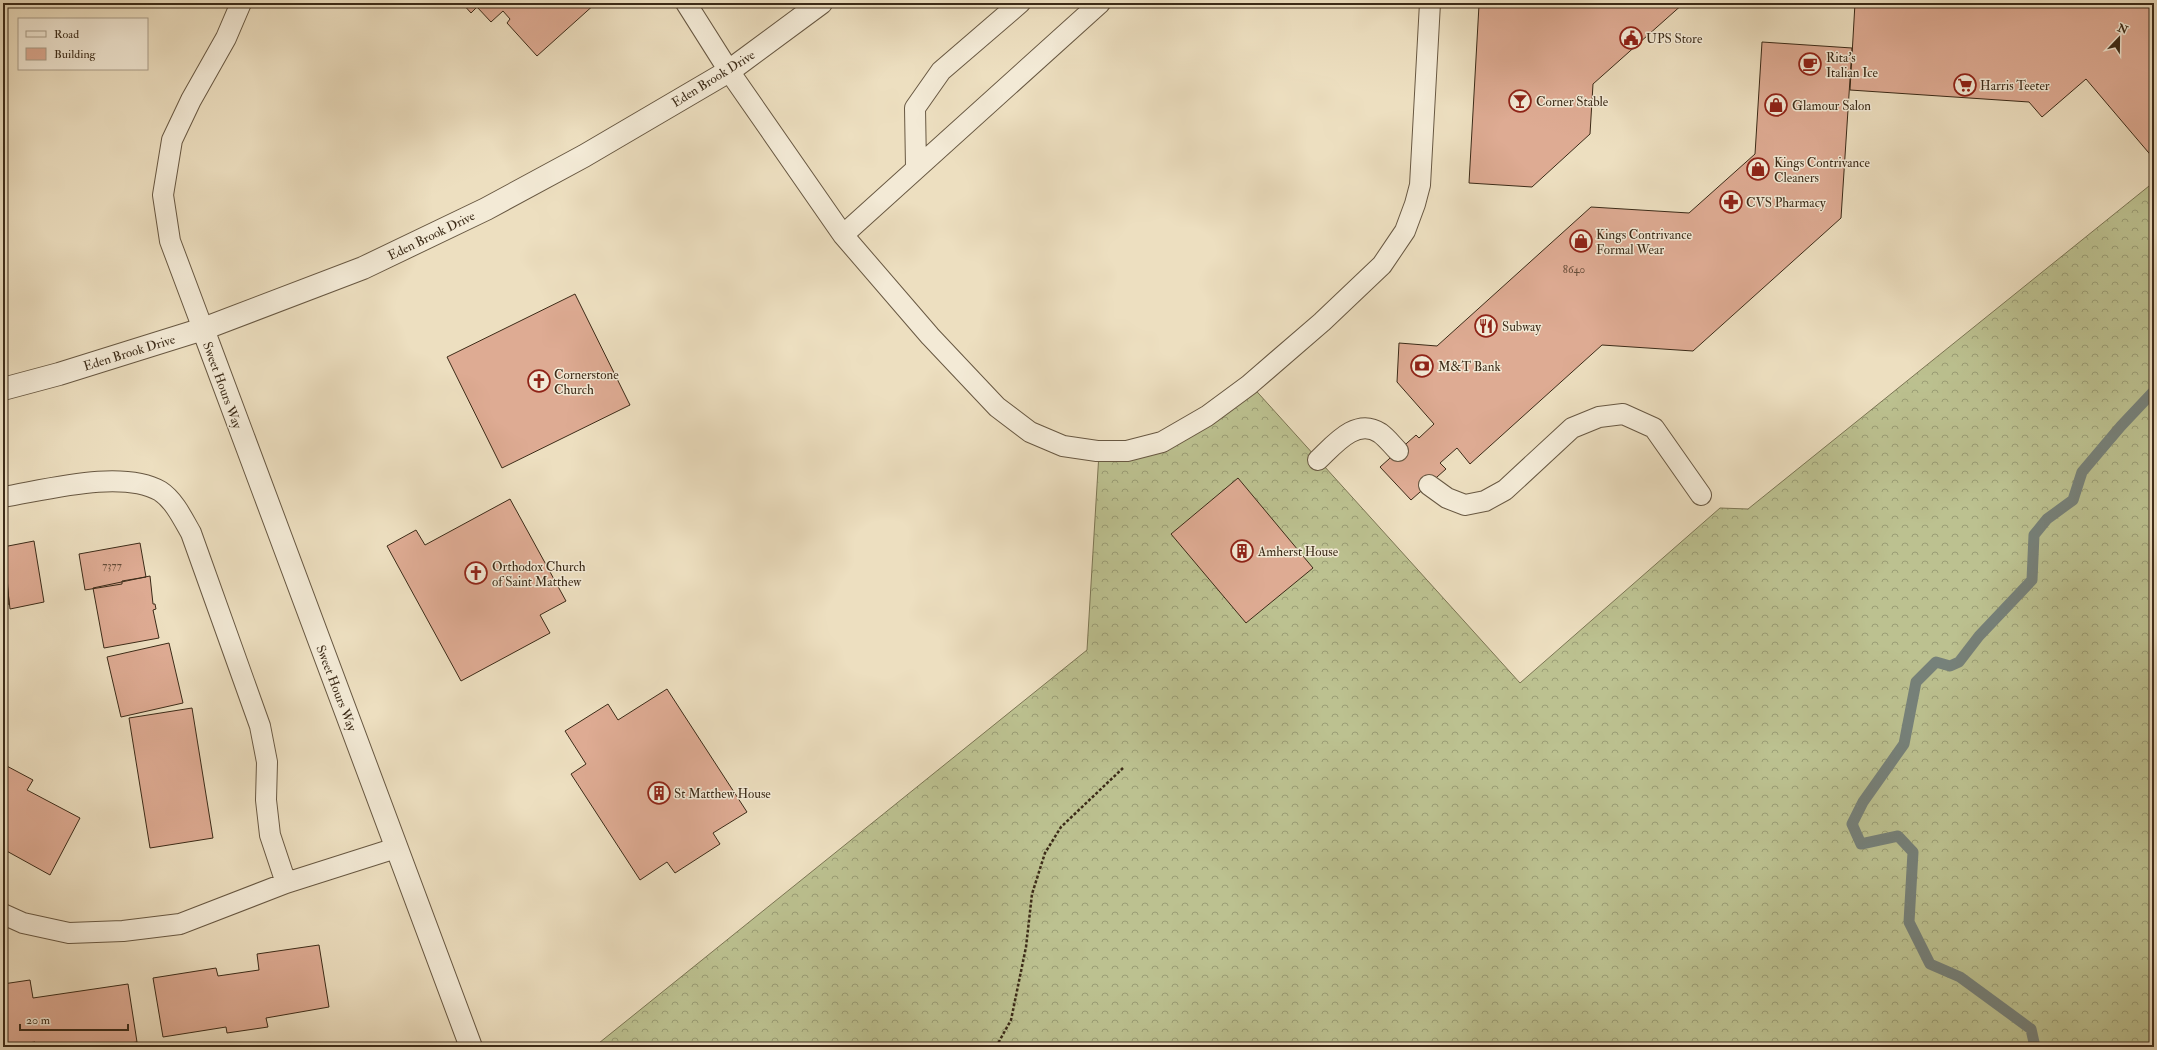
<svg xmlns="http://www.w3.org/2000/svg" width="2157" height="1050" font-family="'IM FELL Double Pica',serif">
<defs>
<pattern id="forest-crowns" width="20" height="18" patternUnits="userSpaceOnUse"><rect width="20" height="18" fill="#bcc190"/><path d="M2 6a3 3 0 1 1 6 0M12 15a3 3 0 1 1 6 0" fill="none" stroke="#9a9d75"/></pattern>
</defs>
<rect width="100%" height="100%" fill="#eddfc0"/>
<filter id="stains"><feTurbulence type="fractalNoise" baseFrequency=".005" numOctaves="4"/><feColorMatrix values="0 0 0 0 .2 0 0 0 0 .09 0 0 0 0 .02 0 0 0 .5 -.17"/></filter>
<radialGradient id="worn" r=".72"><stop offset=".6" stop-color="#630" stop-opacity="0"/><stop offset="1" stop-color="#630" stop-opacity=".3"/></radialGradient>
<path fill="url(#forest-crowns)" stroke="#7c7654" d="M2154 182V1047H594L1087 650 1099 453H1125L1250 384 1520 683 1720 508 1748 509Z"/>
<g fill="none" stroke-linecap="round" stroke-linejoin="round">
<path stroke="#76817a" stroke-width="11" d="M2035 1047 2031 1029 1960 977 1930 964 1909 922 1913 852 1898 836 1861 844 1852 824 1863 802 1904 744 1916 682 1936 662 1950 666 1959 662 1979 636 2032 580 2034 535 2047 519 2073 500 2082 472 2121 426 2154 391"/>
</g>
<path fill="#deab93" stroke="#3c2b18" d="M462 3H596L537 56 507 23 510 19 503 11 491 22 477 7 471 13Z
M1509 3H1684L1593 84 1590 134 1532 187 1469 183 1479 5 1505 7Z
M1855 3H2154V159L2086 79 2042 117 2029 102 1850 90Z
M1762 42 1852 48 1841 218 1693 351 1602 345 1470 464 1457 448 1440 463 1446 469 1411 500 1380 467 1416 435 1419 438 1434 424 1397 382 1399 343 1437 346 1591 207 1689 213 1755 154Z
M575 294 630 405 502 468 447 357Z
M1238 478 1313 568 1246 623 1171 534Z
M510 499 566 601 540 615 550 633 461 681 387 546 416 530 425 545Z
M34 541 44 602 10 609 3 547Z
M140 543 146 577 122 581V584L85 590 79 554Z
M3 558 7 576 9 604 3 606Z
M150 576 153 604H155L156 609 153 610 159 638 104 648 93 588Z
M169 643 183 703 121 717 107 657Z
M667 689 747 812 713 833 720 844 675 873 667 862 640 880 571 774 586 764 565 731 608 704 618 720Z
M192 708 213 838 150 848 129 718Z
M3 764 33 780 27 790 80 818 50 875 3 849Z
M319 945 329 1007 266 1018 268 1027 227 1033 226 1027 163 1037 153 978 216 968 218 976 259 970 257 954Z
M30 980 33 998 128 984 137 1042 104 1047H36L35 1042 3 1047V984Z"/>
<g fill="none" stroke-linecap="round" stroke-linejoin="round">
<g stroke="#685842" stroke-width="22">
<path id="service" d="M686 3 729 71 843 235 930 336 997 407 1030 432 1063 446 1097 451H1127L1162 442 1207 416 1249 385 1322 322 1382 265 1405 231 1415 204 1420 185 1430 3
M916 167 915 108 941 71 1020 3
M843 235 1100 3
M203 329 170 241 163 195 172 140 191 100 226 38 241 3
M1318 460C1334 445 1356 417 1380 433 1387 438 1392 445 1398 451
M1429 485 1447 498 1465 505 1485 501 1505 490 1572 428 1599 417 1623 414 1654 428 1701 495
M3 497C46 490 121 469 160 491 174 500 183 519 191 533L260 726 267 762 266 800 270 835 286 883
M3 914 23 923 69 933 123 931 180 924 286 883 396 848"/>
</g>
<g stroke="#685842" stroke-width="24">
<path id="minor" d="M203 329 471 1047
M3 389 59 374 203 329 363 268 486 209 584 156 729 71 821 3"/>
</g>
<path stroke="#3c2b18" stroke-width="2.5" stroke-dasharray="3 2" stroke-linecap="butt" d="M996 1047 1011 1020 1026 947 1032 894 1045 853 1061 827 1123 768"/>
<use href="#service" stroke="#f3ead6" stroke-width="20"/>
<use href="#minor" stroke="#f3ead6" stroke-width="22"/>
</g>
<defs>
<g id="civic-ring" transform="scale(1.15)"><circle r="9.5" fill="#f3ead6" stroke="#8f2418" stroke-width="1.5"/><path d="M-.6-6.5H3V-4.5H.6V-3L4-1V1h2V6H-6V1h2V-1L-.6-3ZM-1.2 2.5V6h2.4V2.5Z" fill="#8f2418"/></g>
<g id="cafe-ring" transform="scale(1.15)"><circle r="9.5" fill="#f3ead6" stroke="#8f2418" stroke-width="1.5"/><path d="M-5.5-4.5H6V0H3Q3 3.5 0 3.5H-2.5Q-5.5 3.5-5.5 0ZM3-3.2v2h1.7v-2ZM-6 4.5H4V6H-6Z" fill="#8f2418"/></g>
<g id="supermarket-ring" transform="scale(1.15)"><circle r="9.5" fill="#f3ead6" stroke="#8f2418" stroke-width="1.5"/><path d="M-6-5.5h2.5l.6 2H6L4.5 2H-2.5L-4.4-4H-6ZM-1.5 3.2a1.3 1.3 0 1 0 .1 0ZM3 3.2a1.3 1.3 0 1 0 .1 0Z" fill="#8f2418"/></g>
<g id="bar-ring" transform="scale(1.15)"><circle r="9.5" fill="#f3ead6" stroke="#8f2418" stroke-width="1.5"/><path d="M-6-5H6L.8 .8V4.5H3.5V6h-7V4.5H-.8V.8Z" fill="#8f2418"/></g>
<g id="shop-ring" transform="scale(1.15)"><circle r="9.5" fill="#f3ead6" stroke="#8f2418" stroke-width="1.5"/><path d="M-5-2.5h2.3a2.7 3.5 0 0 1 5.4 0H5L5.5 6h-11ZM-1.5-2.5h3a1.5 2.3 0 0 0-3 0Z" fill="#8f2418"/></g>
<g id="pharmacy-ring" transform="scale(1.15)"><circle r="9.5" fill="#f3ead6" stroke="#8f2418" stroke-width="1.5"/><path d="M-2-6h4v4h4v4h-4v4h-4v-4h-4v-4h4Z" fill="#8f2418"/></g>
<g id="restaurant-ring" transform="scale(1.15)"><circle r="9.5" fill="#f3ead6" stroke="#8f2418" stroke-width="1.5"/><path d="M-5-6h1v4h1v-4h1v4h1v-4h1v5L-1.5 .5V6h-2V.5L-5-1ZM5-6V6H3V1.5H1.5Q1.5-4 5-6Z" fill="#8f2418"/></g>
<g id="bank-ring" transform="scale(1.15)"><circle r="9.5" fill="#f3ead6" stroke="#8f2418" stroke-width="1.5"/><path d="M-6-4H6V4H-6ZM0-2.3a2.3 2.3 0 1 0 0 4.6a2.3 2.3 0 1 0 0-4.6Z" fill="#8f2418"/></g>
<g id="church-ring" transform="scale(1.15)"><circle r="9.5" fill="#f3ead6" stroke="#8f2418" stroke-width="1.5"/><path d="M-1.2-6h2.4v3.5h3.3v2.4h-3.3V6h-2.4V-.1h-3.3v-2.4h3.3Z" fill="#8f2418"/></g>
<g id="building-ring" transform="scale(1.15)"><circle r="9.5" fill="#f3ead6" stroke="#8f2418" stroke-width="1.5"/><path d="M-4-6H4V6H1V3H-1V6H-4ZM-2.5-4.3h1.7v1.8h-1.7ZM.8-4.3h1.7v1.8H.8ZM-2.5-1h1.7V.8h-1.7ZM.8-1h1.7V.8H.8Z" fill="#8f2418"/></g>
</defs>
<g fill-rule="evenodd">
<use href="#civic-ring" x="1631" y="38"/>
<use href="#cafe-ring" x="1810" y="64"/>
<use href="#supermarket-ring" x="1965" y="85"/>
<use href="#bar-ring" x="1520" y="101"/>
<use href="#shop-ring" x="1776" y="105"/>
<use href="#shop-ring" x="1758" y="169"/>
<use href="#pharmacy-ring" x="1731" y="202"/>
<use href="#shop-ring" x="1581" y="241"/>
<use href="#restaurant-ring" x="1486" y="326"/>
<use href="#bank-ring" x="1422" y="366"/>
<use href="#church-ring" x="539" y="381"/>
<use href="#building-ring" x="1242" y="551"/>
<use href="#church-ring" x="476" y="573"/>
<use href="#building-ring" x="659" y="793"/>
</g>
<g text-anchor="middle" stroke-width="3" stroke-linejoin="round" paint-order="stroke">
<g font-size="11" fill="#644b37">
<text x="1574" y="273">8640</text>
<text x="112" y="569">7377</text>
</g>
<g font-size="13" fill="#3c2b18" stroke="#f3ead6" text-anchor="start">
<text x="1646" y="43">UPS Store</text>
<text x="1826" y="62">Rita's<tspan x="1826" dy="15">Italian Ice</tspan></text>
<text x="1980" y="90">Harris Teeter</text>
<text x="1536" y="106">Corner Stable</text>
<text x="1792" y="110">Glamour Salon</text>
<text x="1774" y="167">Kings Contrivance<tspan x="1774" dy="15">Cleaners</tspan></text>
<text x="1746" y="207">CVS Pharmacy</text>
<text x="1596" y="239">Kings Contrivance<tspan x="1596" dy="15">Formal Wear</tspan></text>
<text x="1502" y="331">Subway</text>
<text x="1438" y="371">M&amp;T Bank</text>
<text x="554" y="379">Cornerstone<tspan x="554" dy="15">Church</tspan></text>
<text x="1258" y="556">Amherst House</text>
<text x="492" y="571">Orthodox Church<tspan x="492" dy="15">of Saint Matthew</tspan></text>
<text x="674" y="798">St Matthew House</text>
</g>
<g font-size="13" fill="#3c2b18" stroke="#f3ead6">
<text transform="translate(713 78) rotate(-32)" y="5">Eden Brook Drive</text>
<text transform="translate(431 235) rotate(-26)" y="5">Eden Brook Drive</text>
<text transform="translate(129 352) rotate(-17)" y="5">Eden Brook Drive</text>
<text transform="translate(223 385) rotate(70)" y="5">Sweet Hours Way</text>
<text transform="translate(337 688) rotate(69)" y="5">Sweet Hours Way</text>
</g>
</g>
<rect width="2157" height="1050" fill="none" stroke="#eddfc0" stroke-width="16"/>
<rect x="4" y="4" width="2149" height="1042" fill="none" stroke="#3c2b18" stroke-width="2"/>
<rect x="8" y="8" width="2141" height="1034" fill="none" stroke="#3c2b18"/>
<rect x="18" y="18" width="130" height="52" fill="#f3ead6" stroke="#aa9e8a"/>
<rect x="26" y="31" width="20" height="6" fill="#f3ead6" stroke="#aa9e8a"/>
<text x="54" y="38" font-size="12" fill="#3c2b18">Road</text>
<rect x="26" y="48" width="20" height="12" fill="#deab93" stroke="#aa9e8a"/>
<text x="54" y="58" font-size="12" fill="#3c2b18">Building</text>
<g transform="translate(2119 38) rotate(22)" stroke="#f3ead6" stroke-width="3" paint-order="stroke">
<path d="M0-3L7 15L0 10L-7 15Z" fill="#3c2b18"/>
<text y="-6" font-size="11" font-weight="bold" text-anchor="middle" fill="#3c2b18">N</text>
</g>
<path d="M20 1024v6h108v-6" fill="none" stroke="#3c2b18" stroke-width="2"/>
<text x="26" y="1024" font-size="12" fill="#3c2b18" stroke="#f3ead6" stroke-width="3" paint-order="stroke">20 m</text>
<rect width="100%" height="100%" filter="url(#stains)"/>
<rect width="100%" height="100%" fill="url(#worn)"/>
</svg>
